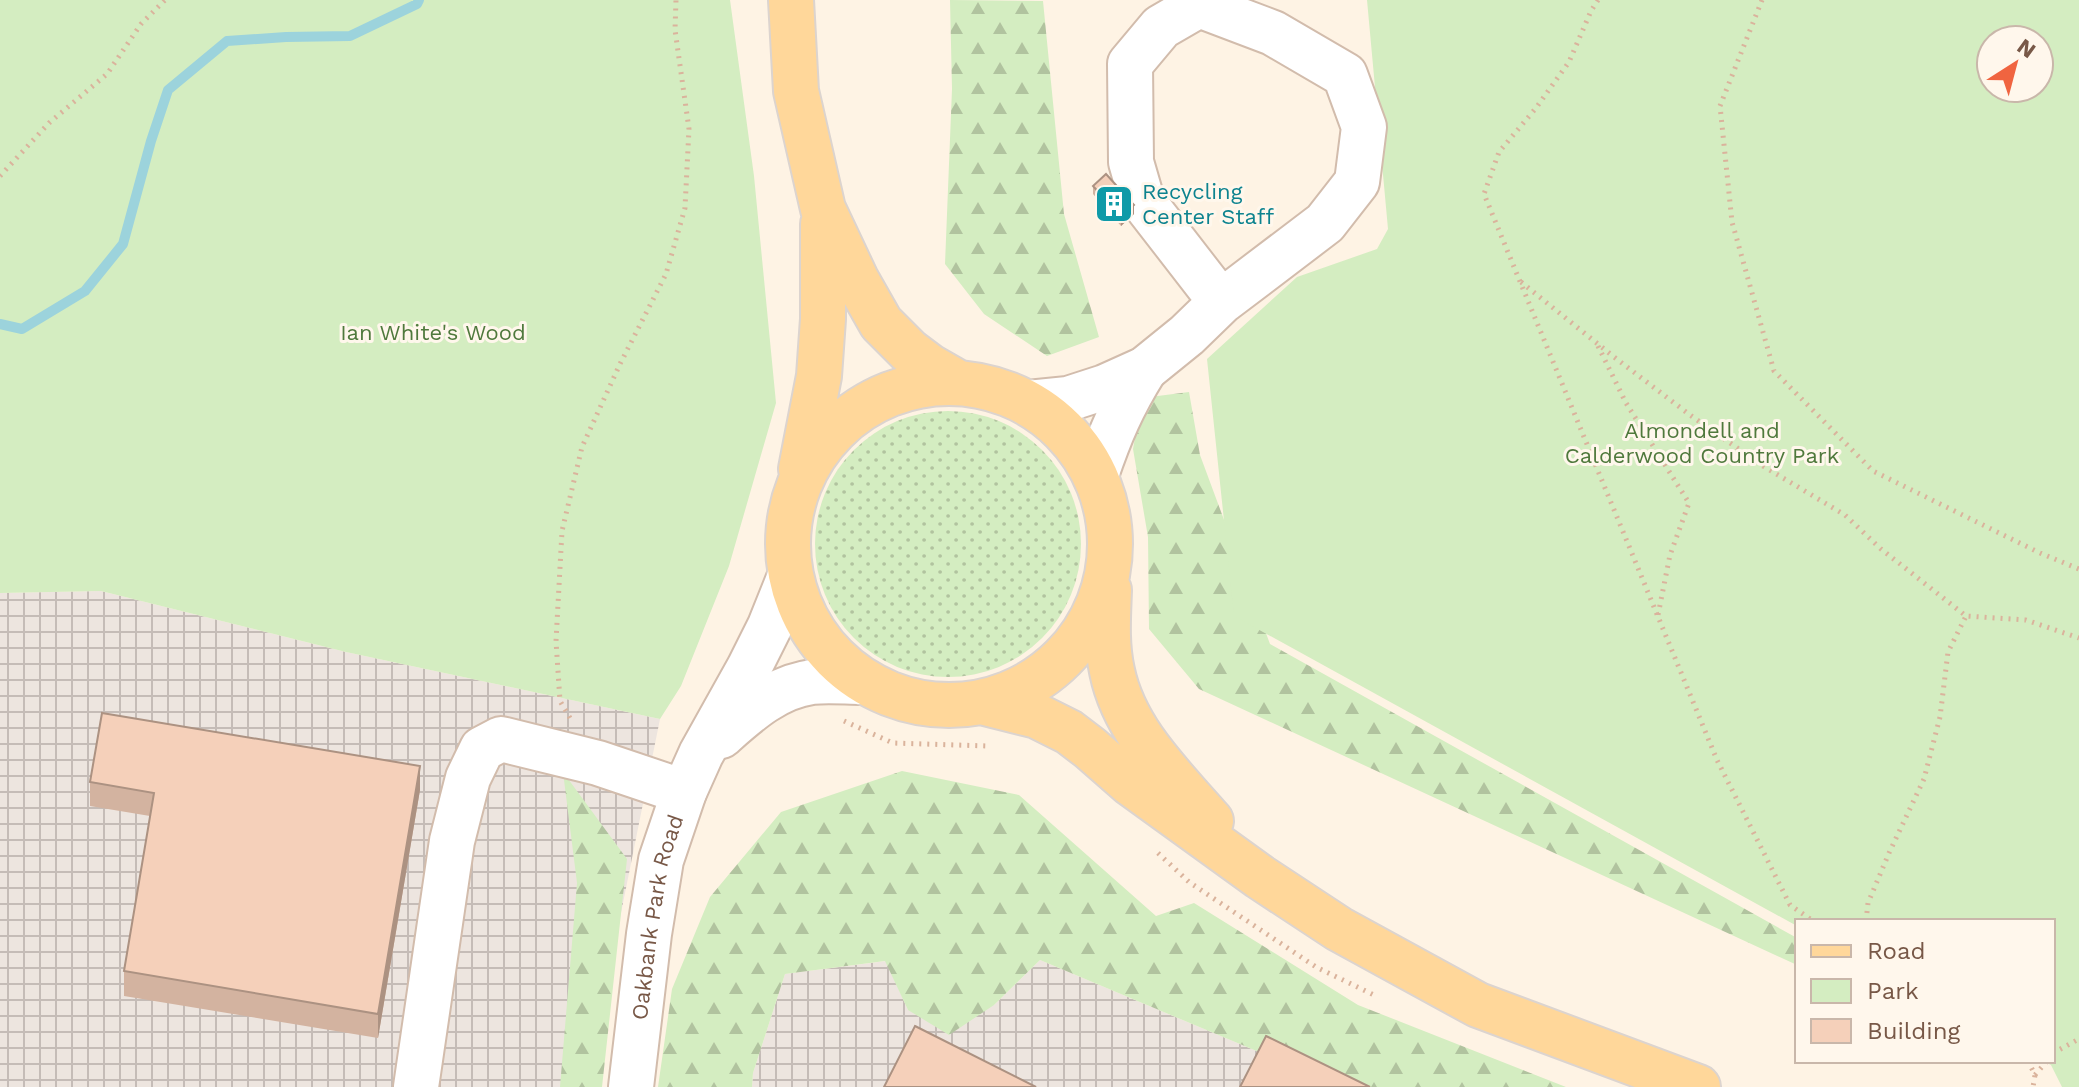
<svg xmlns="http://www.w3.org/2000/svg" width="2079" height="1087" viewBox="0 0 2079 1087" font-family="'Work Sans',sans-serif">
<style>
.industrial{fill:url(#industrial-grid)}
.grass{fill:url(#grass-dots)}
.forest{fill:url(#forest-firs)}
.park{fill:#d4edc1;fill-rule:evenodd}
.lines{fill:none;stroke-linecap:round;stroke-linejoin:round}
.stream{stroke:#9cd3dc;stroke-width:10}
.minor-casing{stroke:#d2bcac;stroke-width:48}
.major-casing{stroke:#dcd4cf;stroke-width:48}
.path{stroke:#dab39c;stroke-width:5;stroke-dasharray:2 6;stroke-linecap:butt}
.minor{stroke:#fff;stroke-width:44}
.major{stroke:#ffd79a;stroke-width:44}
.wall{fill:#d3b3a0}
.shaded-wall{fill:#ac9282}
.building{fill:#f5d0ba;stroke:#ac9282;stroke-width:2}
.labels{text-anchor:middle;stroke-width:6;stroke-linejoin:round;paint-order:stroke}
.culture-label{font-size:22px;fill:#0d838f;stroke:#fff7ec;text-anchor:start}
.park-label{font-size:22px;fill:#4f793c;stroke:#fff7ec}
.street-label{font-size:22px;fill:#785847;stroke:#fff7ec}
</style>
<defs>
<pattern id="industrial-grid" width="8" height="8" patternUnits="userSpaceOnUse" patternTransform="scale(2)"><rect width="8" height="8" fill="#ede5df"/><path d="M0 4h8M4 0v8" fill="none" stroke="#c5bcb7"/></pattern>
<pattern id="grass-dots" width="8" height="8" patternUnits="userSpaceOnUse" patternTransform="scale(2)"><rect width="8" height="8" fill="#d4edc1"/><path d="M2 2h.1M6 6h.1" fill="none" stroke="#b1c39f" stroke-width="1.8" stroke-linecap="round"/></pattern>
<pattern id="forest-firs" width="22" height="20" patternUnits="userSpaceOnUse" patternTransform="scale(2)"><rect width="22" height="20" fill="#d4edc1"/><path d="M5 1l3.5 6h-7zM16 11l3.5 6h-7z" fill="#b1c39f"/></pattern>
</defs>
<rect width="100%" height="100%" fill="#fef3e4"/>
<!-- industrial -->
<path class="industrial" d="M 101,591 L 346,652 L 660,719 L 586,1087 L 0,1087 L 0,593 Z
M 1040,960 L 1342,1087 L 752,1087 L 753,1073 L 785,974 L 886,961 L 908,1010 L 994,1005 Z"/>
<!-- grass -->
<path class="grass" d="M815 544a133 133 0 1 1 266 0a133 133 0 1 1-266 0Z"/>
<!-- forest -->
<path class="forest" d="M 950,0 L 1043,1 L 1064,214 L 1099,337 L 1047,356 L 984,314 L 945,264 L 952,89 Z
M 1189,392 L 1200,455 L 1270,644 L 1797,938 L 1797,965 L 1199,689 L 1149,629 L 1148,537 L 1133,449 L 1142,398 Z
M 902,771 L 1019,795 L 1156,916 L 1194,903 L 1358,1005 L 1566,1087 L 1342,1087 L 1040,960 L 994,1005 L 949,1035 L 908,1010 L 885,961 L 785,974 L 753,1073 L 752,1087 L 658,1087 L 672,989 L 710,897 L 781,812 Z
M 563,772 L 627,859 L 602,1087 L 560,1087 L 577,883 Z"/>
<!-- park -->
<path class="park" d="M 0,0 L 730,0 L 754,176 L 776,403 L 729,566 L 681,686 L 660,719 L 346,652 L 101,591 L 0,593 Z
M 1367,0 L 2079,0 L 2079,1087 L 2062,1087 L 2051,1065 L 2043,1061 L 2053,1061 L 2053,921 L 1797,921 L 1797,926 L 1234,616 L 1207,359 L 1297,277 L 1377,249 L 1388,229 ZM 1991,40 L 2039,40 L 2039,88 L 1991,88 Z"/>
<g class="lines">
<!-- stream -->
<path class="stream" d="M 0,324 L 22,329 L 85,291 L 123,244 L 151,141 L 168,90 L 227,41 L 286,37 L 350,36 L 417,4 L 419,0"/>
<defs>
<g id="minor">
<path d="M 1028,403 L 1068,399 L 1105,387 L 1145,369 L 1187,335 L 1221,302 L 1325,223 L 1357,182 L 1364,127 L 1345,75 L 1273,33 L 1199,5 L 1161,27 L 1130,64 L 1131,162 L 1142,200 L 1221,302"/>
<path d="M 1096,475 C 1110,434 1122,406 1145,369"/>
<path d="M 721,736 C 747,713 775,687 812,682 C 828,680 846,682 863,682"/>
<path d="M 416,1087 L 452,841 L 468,778 L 482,749 L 501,739 L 598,763 L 684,792"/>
<path id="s1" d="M 631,1087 L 649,934 L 661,860 L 684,792 L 701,754 L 749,668 L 770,626 L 790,576"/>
</g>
<path id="major" d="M 791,0 L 796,91 L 823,209 L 856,279 L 881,323 L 909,351 L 929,366 L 957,382
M788 544a161 161 0 1 1 322 0a161 161 0 1 1-322 0Z
M 801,469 L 819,376 L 823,319 L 823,224
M 1109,590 C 1108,617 1106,644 1112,671 C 1124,731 1172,776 1211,821
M 985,703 L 1037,716 L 1069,732 L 1090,748 L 1130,783 L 1260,877 L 1339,929 L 1478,1005 L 1698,1087"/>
</defs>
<!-- minor casing -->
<use href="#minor" class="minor-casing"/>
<!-- major casing -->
<use href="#major" class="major-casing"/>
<!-- path -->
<path class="path" d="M 1598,0 L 1591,11 L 1569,62 L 1536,108 L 1499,152 L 1484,194 L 1717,760 L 1790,905 L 1813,921
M 1762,0 L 1720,106 L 1732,222 L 1774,371 L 1873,471 L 2040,553 L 2079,569
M 0,176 L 49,123 L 107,74 L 141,24 L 165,0
M 1521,282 L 1614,357 L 1690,415 L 1763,466 L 1845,515 L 1881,549 L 1966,616 L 2026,620 L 2079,638
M 1598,346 L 1626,403 L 1689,503 L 1670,555 L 1658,615
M 570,718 L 560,701 L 556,641 L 562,531 L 582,447 L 620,364 L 666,274 L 685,208 L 689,129 L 675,30 L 676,0
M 844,721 L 893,743 L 989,746
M 1158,853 L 1189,882 L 1316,967 L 1376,996
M 1866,921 L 1868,903 L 1889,853 L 1924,779 L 1940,717 L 1948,652 L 1966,616
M 2053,1053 L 2079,1039
M 2028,1061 L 2035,1075 L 2033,1087
M 2035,1075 L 2047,1061"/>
<!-- minor -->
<use href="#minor" class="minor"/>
<!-- major -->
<use href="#major" class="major"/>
</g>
<!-- wall -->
<path class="wall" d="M 1093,186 L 1134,214 L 1121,226 L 1093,194 Z
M 90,782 L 420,790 L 378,1038 L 124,996 L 124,971 L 150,816 L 90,806 Z"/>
<!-- shaded-wall -->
<path class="shaded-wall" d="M 1134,205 L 1134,214 L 1121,226 L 1121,217 Z
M 420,766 L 420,790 L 378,1038 L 378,1014 Z"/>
<!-- building -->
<path class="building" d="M 1106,174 L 1134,205 L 1121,217 L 1093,186 Z
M 102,713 L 420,766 L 378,1014 L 124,971 L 154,793 L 90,782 Z
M 915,1026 L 1036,1087 L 884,1087 Z
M 1266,1036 L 1370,1087 L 1240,1087 Z"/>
<!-- icons -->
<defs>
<symbol id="building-square" viewBox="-11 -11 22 22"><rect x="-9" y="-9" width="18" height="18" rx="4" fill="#0f9aa8" stroke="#fff7ec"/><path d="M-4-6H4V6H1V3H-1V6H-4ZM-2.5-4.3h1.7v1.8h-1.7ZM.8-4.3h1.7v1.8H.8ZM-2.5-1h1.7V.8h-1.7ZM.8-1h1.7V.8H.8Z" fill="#fff"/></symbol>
</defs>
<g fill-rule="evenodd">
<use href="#building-square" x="1092" y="182" width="44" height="44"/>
</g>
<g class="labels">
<!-- culture labels -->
<g class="culture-label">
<text x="1142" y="199">Recycling<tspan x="1142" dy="25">Center Staff</tspan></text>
</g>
<!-- park labels -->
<g class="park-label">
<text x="433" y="340">Ian White's Wood</text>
<text x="1702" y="438">Almondell and<tspan x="1702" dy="25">Calderwood Country Park</tspan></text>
</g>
<!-- street labels -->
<g class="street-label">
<text dy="8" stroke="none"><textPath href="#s1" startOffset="172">Oakbank Park Road</textPath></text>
</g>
</g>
<!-- legend -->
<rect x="1795" y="919" width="260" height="144" fill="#fff7ec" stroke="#c9b7aa" stroke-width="2"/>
<rect x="1811" y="945" width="40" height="12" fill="#ffd79a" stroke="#c9b7aa" stroke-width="2"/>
<text x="1867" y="959" font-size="24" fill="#785847">Road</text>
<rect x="1811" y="979" width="40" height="24" fill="#d4edc1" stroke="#c9b7aa" stroke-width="2"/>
<text x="1867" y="999" font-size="24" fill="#785847">Park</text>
<rect x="1811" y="1019" width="40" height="24" fill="#f5d0ba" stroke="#c9b7aa" stroke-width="2"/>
<text x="1867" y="1039" font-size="24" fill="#785847">Building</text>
<!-- north arrow -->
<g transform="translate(2015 64) rotate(36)"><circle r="38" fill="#fff7ec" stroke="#c9b7aa" stroke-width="2"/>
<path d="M0-6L14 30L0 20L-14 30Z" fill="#f06440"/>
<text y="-12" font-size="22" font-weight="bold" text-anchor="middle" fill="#785847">N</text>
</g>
</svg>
